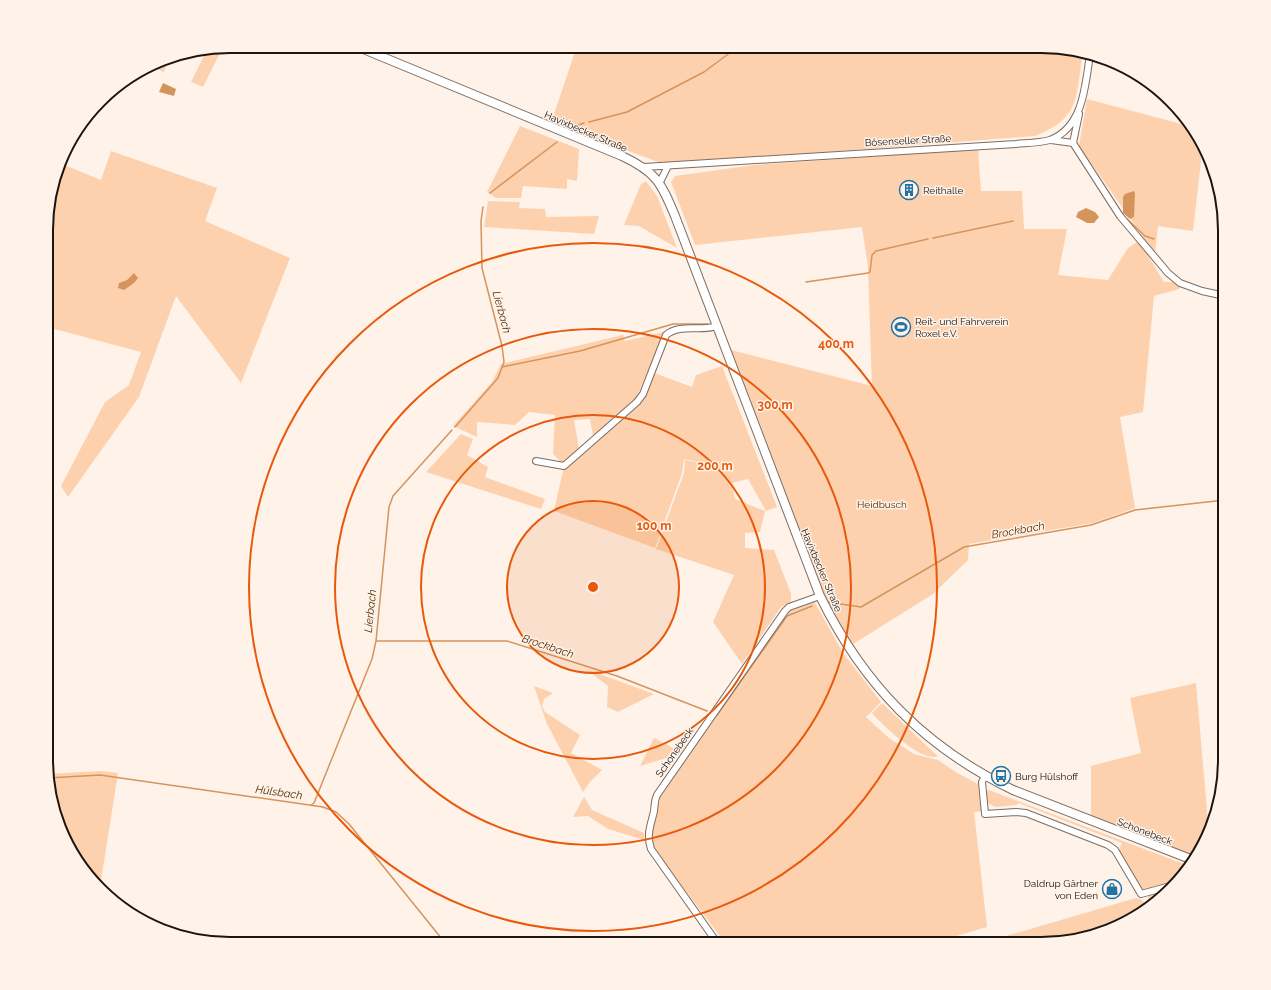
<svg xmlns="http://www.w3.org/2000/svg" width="1271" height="990" viewBox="0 0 1271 990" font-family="Raleway,sans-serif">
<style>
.green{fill:#fdd1ae}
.water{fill:#d6945d}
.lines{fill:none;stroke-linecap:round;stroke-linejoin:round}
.stream{stroke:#d6945d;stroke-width:1.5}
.minor-casing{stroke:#7e6c5f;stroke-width:8}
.major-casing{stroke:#7e6c5f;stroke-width:10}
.minor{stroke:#fff;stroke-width:6}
.major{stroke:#fff;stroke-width:8}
.ring{fill:none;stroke:#e8590c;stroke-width:2}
.labels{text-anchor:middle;stroke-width:3;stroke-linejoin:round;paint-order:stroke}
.street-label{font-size:10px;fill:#1b140f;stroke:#fef2e9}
.poi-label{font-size:10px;fill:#1b140f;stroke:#fef2e9;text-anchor:start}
.park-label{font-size:10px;fill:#562c00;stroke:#fef2e9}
.water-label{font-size:11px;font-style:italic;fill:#552b00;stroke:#fef2e9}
.rim{fill:none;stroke:#1b140f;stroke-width:2}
.centre{fill:#e8590c;stroke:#fef2e9;stroke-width:2}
.ring-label{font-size:12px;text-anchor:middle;font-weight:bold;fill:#e8590c;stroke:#fef2e9;stroke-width:3;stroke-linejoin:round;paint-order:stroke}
</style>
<rect width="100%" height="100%" fill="#fef2e9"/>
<!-- green -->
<path class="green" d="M 577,46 L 1053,46 L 1083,53 C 1075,97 1082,117 1035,136 L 736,159 L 661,163 L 555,124 L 552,120 Z
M 223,47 L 203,87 L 191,82 L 207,50 Z
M 170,56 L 164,72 L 151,67 Z
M 1087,99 L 1189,126 L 1203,144 L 1193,231 L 1158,226 L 1155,254 L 1079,146 Z
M 520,126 L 579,149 L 577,181 L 567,179 L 567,189 L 523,186 L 521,198 L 496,198 L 487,192 Z
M 978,149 L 981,191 L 1022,191 L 1024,229 L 1067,229 L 1058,275 L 1108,280 L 1128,248 L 1139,241 L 1164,282 L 1174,282 L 1181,286 L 1179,289 L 1154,296 L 1143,412 L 1120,417 L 1135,508 L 1093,523 L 969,544 L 968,560 L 933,594 L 850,646 L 822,595 L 731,350 L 872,386 L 868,267 L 862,227 L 695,245 L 671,182 L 675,176 L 754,165 Z
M 111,151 L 217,188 L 205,221 L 290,258 L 241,383 L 176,296 L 139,397 L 68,497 L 61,486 L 105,402 L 129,385 L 141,352 L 47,327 L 48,206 L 62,164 L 101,180 Z
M 646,181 L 657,196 L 677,248 L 639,226 L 624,225 L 641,184 Z
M 488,201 L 520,202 L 519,208 L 545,209 L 546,217 L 599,216 L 594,234 L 484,227 Z
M 668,331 L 664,334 L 635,400 L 593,436 L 590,419 L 574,420 L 579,449 L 563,464 L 553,454 L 555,415 L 529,412 L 515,425 L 477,422 L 477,437 L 453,426 L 492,382 L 501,364 L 623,335 L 625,341 Z
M 722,366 L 777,507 L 766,511 L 748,479 L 732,483 L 735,499 L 765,511 L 760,532 L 745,533 L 745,548 L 774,550 L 791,594 L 791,602 L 781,607 L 742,664 L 713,622 L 734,575 L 656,549 L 684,473 L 685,460 L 730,468 L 684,459 L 682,473 L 655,548 L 554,511 L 564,466 L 639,404 L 645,395 L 654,373 L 692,387 L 696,375 Z
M 461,434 L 473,439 L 467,455 L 488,467 L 485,477 L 545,499 L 541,509 L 426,472 Z
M 814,601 L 843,653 L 881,702 L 866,717 L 889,738 L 914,754 L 938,760 L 957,773 L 980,785 L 983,811 L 974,812 L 987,927 L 929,944 L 726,944 L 653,848 L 649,839 L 657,800 L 785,614 L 790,609 Z
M 586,669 L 654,694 L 618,712 L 607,707 L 608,686 Z
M 1196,683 L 1209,834 L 1194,858 L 1091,819 L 1091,766 L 1141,753 L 1130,698 Z
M 534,686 L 553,693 L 544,699 L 542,706 L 545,712 L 580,735 L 571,753 L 602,770 L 589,783 L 583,792 L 547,724 Z
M 882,703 L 931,750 L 938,756 C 923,764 881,724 872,713 Z
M 654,738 L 675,749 L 683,749 L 680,754 L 640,766 Z
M 101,771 L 118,773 L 100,887 L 65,841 L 47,774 Z
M 989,790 L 1189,866 L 1181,879 L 1145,890 L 1141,888 L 1118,852 L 1122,843 L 1019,803 L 1016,805 L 996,807 L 987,803 L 985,791 Z
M 584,797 L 592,810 L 644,833 L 644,840 L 608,829 L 588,816 L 573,817 Z
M 1165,889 L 1167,890 L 1152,901 L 1148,898 L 1148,895 Z
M 1136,898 L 1140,899 L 1147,905 L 1112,930 L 1041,944 L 979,944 Z"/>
<!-- water -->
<path class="water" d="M 163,83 L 176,89 L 174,96 L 159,92 Z
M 1134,191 L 1135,193 L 1134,217 L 1130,219 L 1123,213 L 1123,197 L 1125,194 Z
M 1086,208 L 1095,212 L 1099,217 L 1094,223 L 1087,223 L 1076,217 L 1078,212 Z
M 134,273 L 138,278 L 134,283 L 124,290 L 118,288 L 119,283 L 127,280 Z"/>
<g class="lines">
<!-- stream -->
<path class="stream" d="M 589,122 L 627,112 L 704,72 L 739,46
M 570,128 L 584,123
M 490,193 L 557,142
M 1127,219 L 1145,236 L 1154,239
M 933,238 L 1013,221
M 806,282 L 868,273 L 870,272 L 872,255 L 876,251 L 928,239
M 502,367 L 580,351 L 673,324 L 708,324
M 455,427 L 498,378 L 504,362 L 502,346 L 482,268 L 481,221 L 483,207
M 827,602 L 861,607 L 964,547 L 1091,525 L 1135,510 L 1225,500
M 376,641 L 507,641 L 617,676 L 707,711
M 717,715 L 787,616 L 812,606
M 48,778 L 100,775 L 323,807 L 336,812 L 349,824 L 446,944
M 311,805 L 314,803 L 372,659 L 376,641 L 389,507 L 393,496 L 452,430"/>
<defs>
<path id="minor" d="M 1051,140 L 1073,143 L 1079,114
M 1073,143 L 1120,216 L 1168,273 L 1180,283 L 1202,291 L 1225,296
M 644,167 L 1016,144 C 1027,143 1039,143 1050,140 C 1084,127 1085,85 1090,55
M 660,182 L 668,166
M 536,461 L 564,466 L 637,402 L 643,394 L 666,335 C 680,323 701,332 717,326
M 985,776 L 982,782 L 985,814 L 1016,812 L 1026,813 L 1108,845 L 1115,850 L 1141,894 L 1174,885
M 718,944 L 651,849 C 646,834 651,825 654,811 C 655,805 654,801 657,795 L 785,611 L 789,607 L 820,596"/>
<path id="major" d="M 356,46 L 622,156 C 656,172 661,182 675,216 L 820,596 C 863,684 924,747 1013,790 L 1193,860"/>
</defs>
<!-- minor casing -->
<use href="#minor" class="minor-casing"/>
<!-- major casing -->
<use href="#major" class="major-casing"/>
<!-- minor -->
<use href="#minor" class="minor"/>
<!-- major -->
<use href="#major" class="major"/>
</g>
<!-- distance rings -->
<circle cx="593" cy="587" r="86" fill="#e8590c" fill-opacity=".12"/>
<g class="ring">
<circle cx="593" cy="587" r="86"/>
<circle cx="593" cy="587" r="172"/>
<circle cx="593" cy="587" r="258"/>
<circle cx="593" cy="587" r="344"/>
</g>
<!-- icons -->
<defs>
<symbol id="building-ring" viewBox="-11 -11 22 22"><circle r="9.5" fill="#fef2e9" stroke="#2073a4" stroke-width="1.5"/><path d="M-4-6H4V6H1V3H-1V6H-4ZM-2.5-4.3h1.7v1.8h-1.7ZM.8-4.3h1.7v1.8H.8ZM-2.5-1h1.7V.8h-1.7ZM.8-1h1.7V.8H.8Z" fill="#2073a4"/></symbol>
<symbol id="stadium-ring" viewBox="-11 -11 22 22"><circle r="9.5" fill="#fef2e9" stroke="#2073a4" stroke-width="1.5"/><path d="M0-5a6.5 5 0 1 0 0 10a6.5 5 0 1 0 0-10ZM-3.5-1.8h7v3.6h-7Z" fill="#2073a4"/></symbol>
<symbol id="bus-ring" viewBox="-11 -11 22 22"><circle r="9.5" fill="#fef2e9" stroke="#2073a4" stroke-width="1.5"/><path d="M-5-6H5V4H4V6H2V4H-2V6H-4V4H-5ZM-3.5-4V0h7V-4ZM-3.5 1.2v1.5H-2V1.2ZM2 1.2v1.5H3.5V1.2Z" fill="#2073a4"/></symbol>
<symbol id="shop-ring" viewBox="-11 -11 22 22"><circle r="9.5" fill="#fef2e9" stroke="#2073a4" stroke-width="1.5"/><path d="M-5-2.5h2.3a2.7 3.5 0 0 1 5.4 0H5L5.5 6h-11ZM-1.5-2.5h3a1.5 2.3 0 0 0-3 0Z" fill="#2073a4"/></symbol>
</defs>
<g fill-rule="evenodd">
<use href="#building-ring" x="898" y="179" width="22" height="22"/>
<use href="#stadium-ring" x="890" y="316" width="22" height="22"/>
<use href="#bus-ring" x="990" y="765" width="22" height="22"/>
<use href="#shop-ring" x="1101" y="878" width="22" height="22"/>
</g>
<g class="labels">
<!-- street labels -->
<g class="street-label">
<text transform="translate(586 131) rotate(23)" y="4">Havixbecker Straße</text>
<text transform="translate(908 140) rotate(-3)" y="4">Bösenseller Straße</text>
<text transform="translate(822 570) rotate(67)" y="4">Havixbecker Straße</text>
<text transform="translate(674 752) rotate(-55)" y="4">Schonebeck</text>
<text transform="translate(1145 831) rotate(21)" y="4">Schonebeck</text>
</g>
<!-- poi labels -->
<g class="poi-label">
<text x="923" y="194">Reithalle</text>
<text x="915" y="325">Reit- und Fahrverein<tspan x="915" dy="12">Roxel e.V.</tspan></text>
<text x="1015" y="780">Burg Hülshoff</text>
<text x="1098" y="887" text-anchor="end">Daldrup Gärtner<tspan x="1098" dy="12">von Eden</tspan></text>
</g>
<!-- park labels -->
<g class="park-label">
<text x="882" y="508">Heidbusch</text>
</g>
<!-- water labels -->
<g class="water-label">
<text transform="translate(502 312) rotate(75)" y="4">Lierbach</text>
<text transform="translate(1018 530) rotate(-10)" y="4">Brockbach</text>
<text transform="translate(370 611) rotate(-84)" y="4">Lierbach</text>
<text transform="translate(548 646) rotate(18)" y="4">Brockbach</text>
<text transform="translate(279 792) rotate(8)" y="4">Hülsbach</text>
</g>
</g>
<!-- crop -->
<path d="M0 0H1271V990H0ZM230 53H1041A177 177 0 0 1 1218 230V760A177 177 0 0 1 1041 937H230A177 177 0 0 1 53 760V230A177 177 0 0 1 230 53Z" fill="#fef2e9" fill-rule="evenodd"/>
<path class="rim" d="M230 53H1041A177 177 0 0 1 1218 230V760A177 177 0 0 1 1041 937H230A177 177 0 0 1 53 760V230A177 177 0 0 1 230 53Z"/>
<circle cx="593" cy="587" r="6" class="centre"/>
<g class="ring-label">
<text x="836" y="348">400 m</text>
<text x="775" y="409">300 m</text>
<text x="715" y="470">200 m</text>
<text x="654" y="530">100 m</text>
</g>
</svg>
